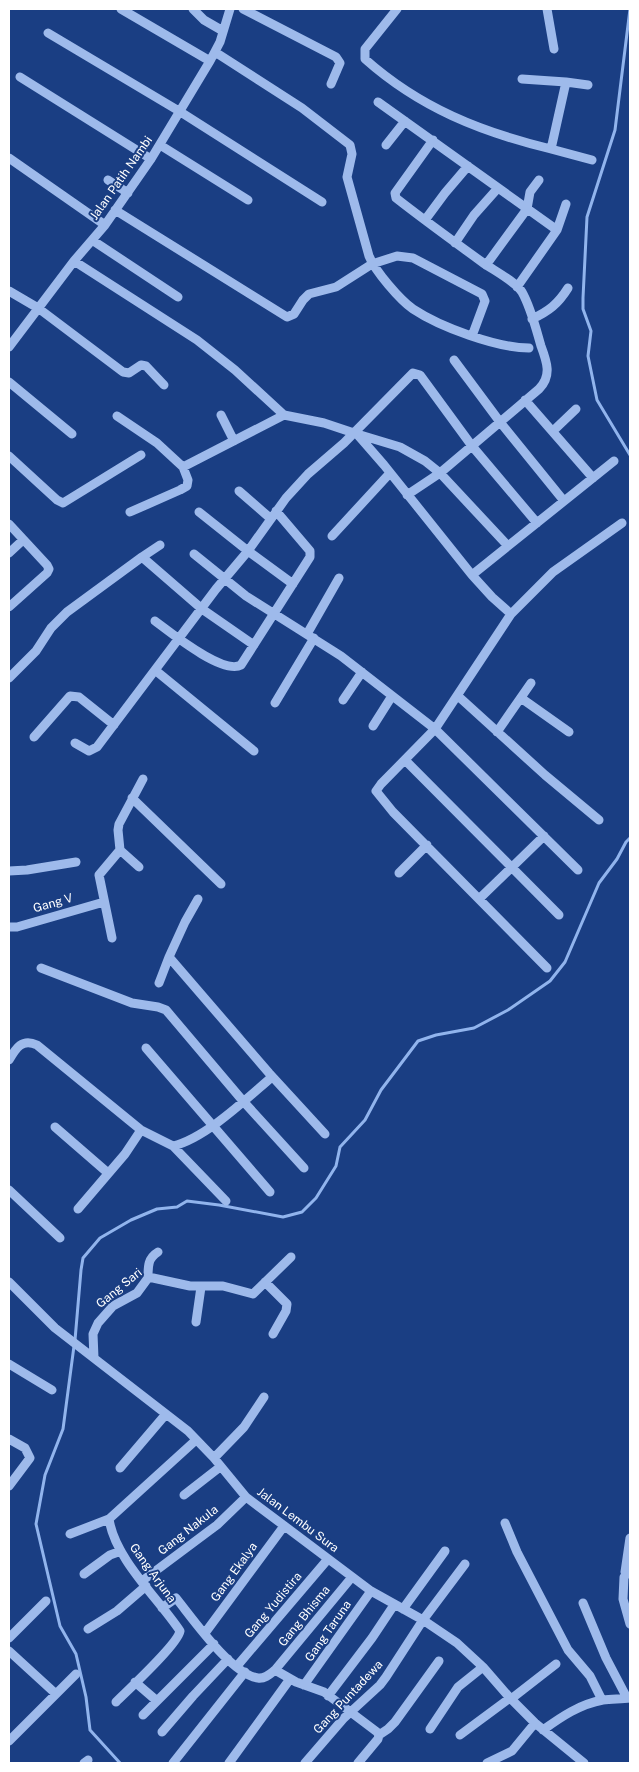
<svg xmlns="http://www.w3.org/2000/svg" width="639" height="1772" viewBox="0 0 639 1772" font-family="'Public Sans',sans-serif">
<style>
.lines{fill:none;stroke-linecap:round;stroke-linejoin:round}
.stream{stroke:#91b4ed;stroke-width:3}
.minor{stroke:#9ebaeb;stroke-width:9}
.labels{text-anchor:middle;stroke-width:4;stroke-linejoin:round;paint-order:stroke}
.street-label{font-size:12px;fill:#fff;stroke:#1a3e83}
</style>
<rect width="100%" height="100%" fill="#1a3e83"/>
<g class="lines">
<!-- stream -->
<path class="stream" d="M 630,9 L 615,130 L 587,217 L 583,298 L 583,309 L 591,331 L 588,356 L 597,400 L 630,455
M 75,1340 L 81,1270 L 83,1258 L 100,1238 L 131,1220 L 157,1209 L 177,1207 L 187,1201 L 219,1205 L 283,1217 L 302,1212 L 316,1198 L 336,1166 L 340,1147 L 365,1120 L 381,1090 L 418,1041 L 436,1035 L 474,1028 L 508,1010 L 550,981 L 565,962 L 599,883 L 617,859 L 626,842 L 630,838
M 74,1346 L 63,1429 L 45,1475 L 36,1524 L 60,1626 L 76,1654 L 86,1697 L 90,1730 L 120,1763"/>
<!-- minor -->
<path class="minor" d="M 121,9 L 210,61
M 193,9 L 204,20 L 223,31
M 243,9 L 336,57 L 340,63 L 331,84
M 397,9 L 365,49 L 365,59 C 420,108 481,132 551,149 L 566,82 L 588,85
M 547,9 L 554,49
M 48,33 L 179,111 L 322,202
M 215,52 L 302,108 L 350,145 L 352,154 L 347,177 L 369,256 C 375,271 400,300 413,309 C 440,327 497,348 529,348
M 20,77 L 151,159
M 522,79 L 566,82
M 378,102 L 557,230
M 160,145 L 248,200
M 386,145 L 405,121
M 551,149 L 592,160
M 9,158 L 105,225
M 108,180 L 128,193
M 115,210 L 287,317 L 294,314 L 303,300 L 309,294 L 336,287 L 372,264 L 397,256 L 413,258 L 482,294 L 485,301 L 472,336
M 425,220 L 445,193 L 468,166
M 92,240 L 178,297
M 455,243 L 474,215 L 498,188
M 74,261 L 197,340 L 235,370 L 284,415 L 324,423 L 357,434 L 384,465 L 472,575 L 492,597 L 511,614
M 486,265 L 527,209 L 530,192 L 539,180
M 517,287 L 557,230 L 566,204
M 9,291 L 38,308 L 123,372 L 129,373 L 141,365 L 146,366 L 164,385
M 532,319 C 549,311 558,304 568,288
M 9,347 L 74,261 L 105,225 L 151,159 L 210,61 L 220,42 L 230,9
M 454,360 L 500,422 L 564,501
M 9,382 L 72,434
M 525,400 L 593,478
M 221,415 L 234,441
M 117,416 L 157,443 L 183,467 L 188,480 L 187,486 L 180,490 L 130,512
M 553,431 L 576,409
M 357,434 L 400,447 L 425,461 L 440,473 L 508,546
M 9,456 L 57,500 L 63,503 L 141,455
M 183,467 L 284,415
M 239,491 L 270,518
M 407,495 L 440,473 L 539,389 C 552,376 547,362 541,346 C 536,329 531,308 522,292 C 515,281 493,270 482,262 C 453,241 424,220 396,198 L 395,193 L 433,140
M 199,512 L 248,551 L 293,584
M 9,524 L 47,565 L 49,569 L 47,573 L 9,607
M 332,536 L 390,473
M 9,553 L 23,540
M 194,554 L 246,596 L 341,656 L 435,729 L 578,870
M 142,557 L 160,545
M 472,575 L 614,461
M 155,621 C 171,633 223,675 241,665 L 310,557 L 310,551 L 276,511
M 307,634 L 339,578
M 155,670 L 254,751
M 9,678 L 36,651 L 51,628 L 67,612 L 142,557 L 202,609 L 254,645
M 458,696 L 545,775 L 599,820
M 521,698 L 569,732
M 343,700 L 362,672
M 275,703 L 314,638
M 373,726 L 392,696
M 497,732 L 531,683
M 34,737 L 70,696 L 79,697 L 114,725
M 75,743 L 89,751 L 97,747 L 216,589 L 248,551 L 286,498 L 308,474 L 344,443 L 413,373 L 420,375 L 472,446 L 537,523
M 405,760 L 559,915
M 132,798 L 221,884
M 120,850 L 139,867
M 9,871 L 27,870 L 76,862
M 399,873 L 427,845
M 198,899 L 185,922 L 169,957 L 269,1073 L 325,1134
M 479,899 L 544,836
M 9,927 L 17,927 L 104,902
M 112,938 L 99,875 L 120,850 L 118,830 L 119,824 L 143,779
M 41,968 L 132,1003 L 158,1007 L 166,1010 L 243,1101 L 304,1168
M 547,968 L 393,812 L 376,791 L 381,784 L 435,729 L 511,614 L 553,572 L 622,523
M 159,983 L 169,957
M 146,1048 L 270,1192
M 9,1060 C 16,1048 22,1038 37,1045 L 141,1130 L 173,1146 C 206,1138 246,1099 272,1077
M 55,1127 L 108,1173
M 173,1146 L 226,1201
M 9,1190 L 60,1238
M 78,1209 L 125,1154 L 141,1130
M 148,1278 C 148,1266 148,1258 158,1252
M 9,1282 L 55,1328 L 188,1431 L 214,1458 L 246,1497 L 371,1591 L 423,1620 L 457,1643 L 483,1667 L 510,1698 L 535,1723 L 584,1763
M 265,1282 L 287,1304 L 286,1311 L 273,1334
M 196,1322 L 201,1287
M 94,1358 L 93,1334 L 98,1323 L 113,1306 L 137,1293 L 148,1278 L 153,1278 L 190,1286 L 223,1286 L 253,1294 L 291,1257
M 9,1364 L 52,1390
M 9,1439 L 25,1448 L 30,1458 L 9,1486
M 214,1458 L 244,1427 L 264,1397
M 120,1468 L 166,1414
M 184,1495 L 220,1467
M 505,1523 L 517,1552 L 568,1650 L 590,1676 L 602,1700
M 70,1534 L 109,1519
M 630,1538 L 625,1572 L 630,1574
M 84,1574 L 110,1555 L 121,1551
M 624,1577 L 623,1599 L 630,1624
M 142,1581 L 217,1525 L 246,1497
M 583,1603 L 606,1658 L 627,1698
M 162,1608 L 176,1598 C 193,1619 231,1674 258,1678 C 265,1679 270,1674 275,1670 L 296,1682 L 324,1692 L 377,1732 L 379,1735 L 378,1739 L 358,1763
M 403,1609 L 445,1551
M 88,1629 L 117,1611 L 146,1586
M 205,1633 L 284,1526
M 9,1638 L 46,1601
M 9,1651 L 56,1694
M 237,1666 L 328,1559
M 275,1670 L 352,1577
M 135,1682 L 157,1701
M 304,1685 L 371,1591
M 328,1696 L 372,1638 L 394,1605
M 511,1699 L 556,1664
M 116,1702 C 128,1690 178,1644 180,1631 C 158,1598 115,1559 109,1519 L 196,1440
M 143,1715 L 214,1644
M 430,1729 L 458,1687 L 483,1667
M 543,1730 C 561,1717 580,1704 603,1700 C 612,1699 621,1699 630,1698
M 162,1732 L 193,1696 L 228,1659
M 379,1735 L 388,1729 L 395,1722 L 439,1661
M 460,1735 L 510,1698
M 9,1741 L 76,1674
M 84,1763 L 88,1760
M 173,1763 L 245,1672
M 229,1763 L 290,1679
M 305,1763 L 343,1719 L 380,1685 L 386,1677 L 423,1620 L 465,1564
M 487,1763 L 512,1751 L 535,1723"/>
</g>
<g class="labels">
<!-- street labels -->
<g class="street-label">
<text transform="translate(121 178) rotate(-55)" y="4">Jalan Patih Nambi</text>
<text transform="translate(53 903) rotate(-16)" y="4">Gang V</text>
<text transform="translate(119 1288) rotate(-39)" y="4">Gang Sari</text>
<text transform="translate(298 1520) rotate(37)" y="4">Jalan Lembu Sura</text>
<text transform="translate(188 1530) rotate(-38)" y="4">Gang Nakula</text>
<text transform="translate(234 1572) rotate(-54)" y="4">Gang Ekalya</text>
<text transform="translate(153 1573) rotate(54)" y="4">Gang Arjuna</text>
<text transform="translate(273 1605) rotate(-50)" y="4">Gang Yudistira</text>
<text transform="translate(304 1616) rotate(-51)" y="4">Gang Bhisma</text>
<text transform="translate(328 1631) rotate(-55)" y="4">Gang Taruna</text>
<text transform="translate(348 1697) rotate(-47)" y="4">Gang Puntadewa</text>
</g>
</g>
<!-- border -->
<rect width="639" height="1772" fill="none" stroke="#ffffff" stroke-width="20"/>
</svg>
